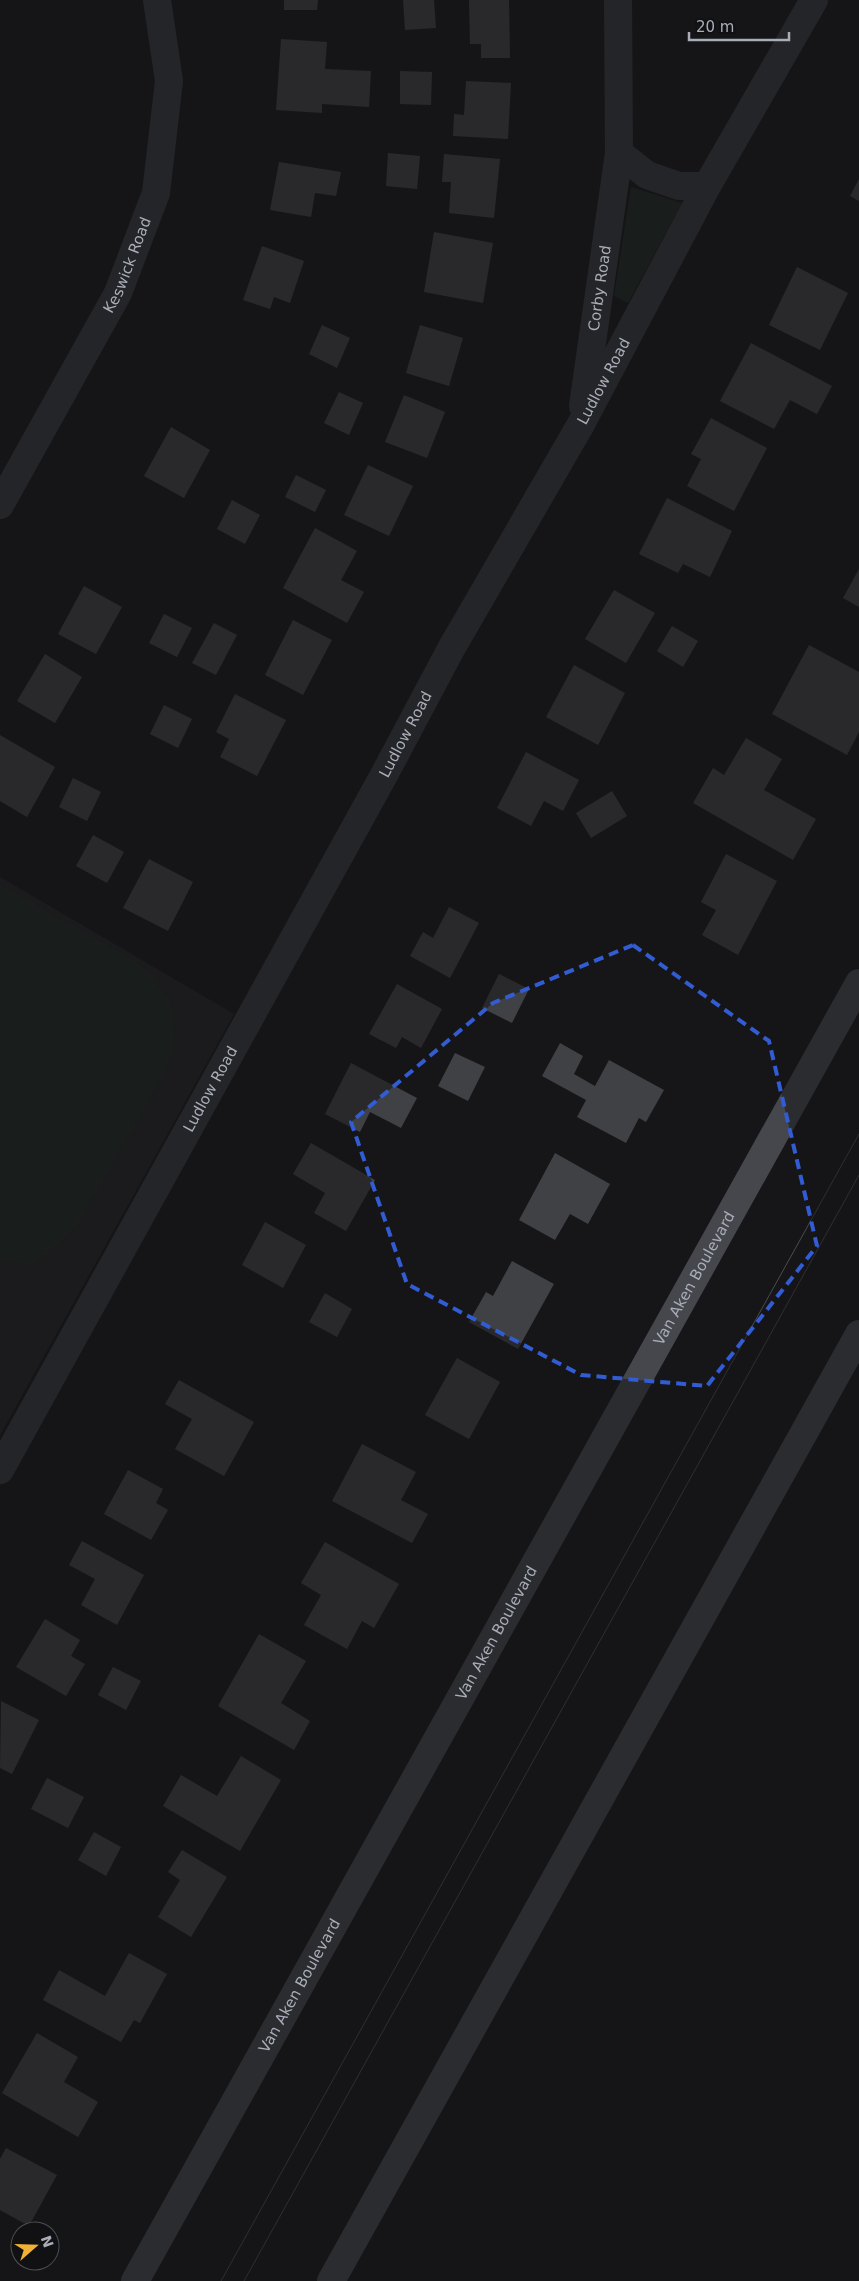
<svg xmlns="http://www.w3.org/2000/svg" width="859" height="2281" viewBox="0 0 859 2281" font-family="'DejaVu Sans',sans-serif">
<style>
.built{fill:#222225}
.green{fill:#1e261f}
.building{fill:#404145}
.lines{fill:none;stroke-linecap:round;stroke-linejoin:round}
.street{stroke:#37383d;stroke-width:28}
.secondary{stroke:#45474d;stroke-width:28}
.tram{stroke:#4a4c52;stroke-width:1}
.marked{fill:none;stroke:#325cd3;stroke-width:4;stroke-dasharray:10 6;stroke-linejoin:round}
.labels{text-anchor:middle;stroke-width:4.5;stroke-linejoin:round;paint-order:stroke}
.street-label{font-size:15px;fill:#a8adb8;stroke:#111113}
</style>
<rect width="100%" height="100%" fill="#161618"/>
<!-- built -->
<path class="built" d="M 0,877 L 234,1014 L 0,1435 Z"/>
<!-- green -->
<path class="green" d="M 631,187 L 682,203 L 628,303 L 614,296 Z
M 0,885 L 124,954 L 147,970 L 169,999 L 176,1036 L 165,1073 L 75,1229 L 32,1266 L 0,1259 Z"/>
<!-- building -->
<path class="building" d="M 284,0 L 318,0 L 317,10 L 284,10 Z
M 403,0 L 434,0 L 436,28 L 405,30 Z
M 469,0 L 509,0 L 510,58 L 481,58 L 481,44 L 470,44 Z
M 281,39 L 327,42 L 325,69 L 371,71 L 369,107 L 322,104 L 322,113 L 276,110 Z
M 400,71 L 432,72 L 431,105 L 400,104 Z
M 466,81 L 511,83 L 508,139 L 453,136 L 454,114 L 464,115 Z
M 388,153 L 420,156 L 417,189 L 386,186 Z
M 444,154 L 500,159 L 494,218 L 449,213 L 451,182 L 442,182 Z
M 279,162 L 341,172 L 336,196 L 315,193 L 311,217 L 270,210 Z
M 859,179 L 859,201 L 850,196 Z
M 434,232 L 493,243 L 483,303 L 424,292 Z
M 262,246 L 304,261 L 290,303 L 274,297 L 270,309 L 243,300 Z
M 797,267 L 848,293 L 820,350 L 769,325 Z
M 322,325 L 350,338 L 337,368 L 309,354 Z
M 420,325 L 463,338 L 449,386 L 406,373 Z
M 751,343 L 832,386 L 817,414 L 790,400 L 774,429 L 720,401 Z
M 339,392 L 363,403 L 349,435 L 324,423 Z
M 404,395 L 445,412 L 427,458 L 385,442 Z
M 711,418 L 767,448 L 734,511 L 687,486 L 701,459 L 691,454 Z
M 171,427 L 210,450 L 184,498 L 144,476 Z
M 368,465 L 413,486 L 389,536 L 344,515 Z
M 296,475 L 326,490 L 315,512 L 285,497 Z
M 667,498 L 732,531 L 710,577 L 683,564 L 678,573 L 639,554 Z
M 232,500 L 260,515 L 245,544 L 217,529 Z
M 315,528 L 357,551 L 341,580 L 364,592 L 347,623 L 283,588 Z
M 859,569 L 859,607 L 843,598 Z
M 84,586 L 122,607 L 96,654 L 58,634 Z
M 614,590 L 655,613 L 626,663 L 585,639 Z
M 164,614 L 192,628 L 177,657 L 149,643 Z
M 293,620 L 332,640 L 303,695 L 265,675 Z
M 214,623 L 237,635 L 216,675 L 192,663 Z
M 672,626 L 698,641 L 683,667 L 657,651 Z
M 809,645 L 859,672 L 859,732 L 847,755 L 772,714 Z
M 45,654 L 82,677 L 55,723 L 17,701 Z
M 574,665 L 625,693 L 598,745 L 546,717 Z
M 235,694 L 286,720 L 257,776 L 220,757 L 229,739 L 216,732 Z
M 164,705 L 192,719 L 178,748 L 150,734 Z
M 0,735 L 55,767 L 27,817 L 0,801 Z
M 746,738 L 782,759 L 764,790 L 816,819 L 793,860 L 693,803 L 713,768 L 724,775 Z
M 526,752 L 579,780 L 563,811 L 544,801 L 531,826 L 497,808 Z
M 73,778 L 101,792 L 87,821 L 59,807 Z
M 612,791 L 627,816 L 591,838 L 576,813 Z
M 93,835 L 124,852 L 107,883 L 76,866 Z
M 726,854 L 777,881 L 738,955 L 702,935 L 716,910 L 701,902 Z
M 149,859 L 193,882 L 168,931 L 123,908 Z
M 449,907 L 479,923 L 450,978 L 410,956 L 423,932 L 433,938 Z
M 499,974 L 529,989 L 512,1023 L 482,1008 Z
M 397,984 L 442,1009 L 421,1048 L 402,1037 L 396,1048 L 369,1034 Z
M 560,1043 L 583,1056 L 574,1074 L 595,1086 L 609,1060 L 664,1090 L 646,1122 L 639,1118 L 626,1143 L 577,1117 L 586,1100 L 542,1076 Z
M 455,1053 L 485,1067 L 468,1101 L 438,1086 Z
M 351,1063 L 417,1098 L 401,1128 L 370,1112 L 360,1132 L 325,1114 Z
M 311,1143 L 375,1180 L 346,1231 L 314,1213 L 325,1193 L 293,1174 Z
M 555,1153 L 610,1184 L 588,1224 L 570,1214 L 555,1240 L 519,1220 Z
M 265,1222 L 306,1245 L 283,1288 L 242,1265 Z
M 512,1261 L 554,1284 L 518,1349 L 469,1322 L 486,1292 L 493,1296 Z
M 325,1293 L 352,1309 L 337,1337 L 309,1322 Z
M 457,1358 L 500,1382 L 469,1439 L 425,1415 Z
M 179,1380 L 254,1422 L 224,1476 L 175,1449 L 192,1419 L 165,1404 Z
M 362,1444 L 416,1472 L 401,1500 L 428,1514 L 412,1543 L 332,1501 Z
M 128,1470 L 163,1489 L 156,1503 L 168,1510 L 151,1540 L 104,1514 Z
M 82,1541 L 144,1575 L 117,1625 L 81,1605 L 95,1579 L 69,1565 Z
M 325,1542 L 399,1584 L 374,1628 L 362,1621 L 347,1649 L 304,1625 L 321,1595 L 301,1583 Z
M 45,1619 L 80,1640 L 71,1656 L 85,1664 L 66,1696 L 16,1667 Z
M 259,1634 L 306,1661 L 281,1703 L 310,1721 L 294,1750 L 218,1706 Z
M 113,1667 L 141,1681 L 126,1710 L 98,1695 Z
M 1,1701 L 39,1720 L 12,1774 L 0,1768 Z
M 241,1756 L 281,1780 L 240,1851 L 163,1806 L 181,1775 L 217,1796 Z
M 47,1778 L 84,1797 L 68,1828 L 31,1809 Z
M 94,1832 L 121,1847 L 106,1876 L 78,1860 Z
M 182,1850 L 227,1877 L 191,1937 L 158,1917 L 180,1880 L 168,1872 Z
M 129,1953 L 167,1974 L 140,2023 L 134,2020 L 121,2042 L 43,2000 L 59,1970 L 105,1996 Z
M 37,2033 L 78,2057 L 64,2082 L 98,2102 L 78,2137 L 2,2093 Z
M 6,2148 L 57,2175 L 29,2226 L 0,2210 L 0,2159 Z"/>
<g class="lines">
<!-- street -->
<g class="street">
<path d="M 619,153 L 647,175 L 679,186 L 707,186"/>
<path id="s1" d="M 583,406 L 619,153 L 618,0"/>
<path id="s2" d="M 0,505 L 118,293 L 156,193 L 169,81 L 157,0"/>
<path id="s3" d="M 0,1470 L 384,775 L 451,649 L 581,424 L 707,186 L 814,0"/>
</g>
<!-- secondary -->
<g class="secondary">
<path id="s4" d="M 135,2281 L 859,983"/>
<path d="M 331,2281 L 859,1334"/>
</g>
<!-- tram -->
<path class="tram" d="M 221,2281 L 859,1134
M 244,2281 L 859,1175"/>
</g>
<!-- marked area -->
<path d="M0 0H859V2281H0ZM 633,945 L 769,1041 L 817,1246 L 707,1386 L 581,1375 L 407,1284 L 351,1122 L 493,1003 Z" fill="#161618" fill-opacity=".55" fill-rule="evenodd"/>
<path class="marked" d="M 633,945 L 769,1041 L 817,1246 L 707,1386 L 581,1375 L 407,1284 L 351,1122 L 493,1003 Z"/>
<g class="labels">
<!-- street labels -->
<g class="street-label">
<text dy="5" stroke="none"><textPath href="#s2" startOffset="272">Keswick Road</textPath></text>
<text dy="5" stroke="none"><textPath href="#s1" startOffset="119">Corby Road</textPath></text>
<text dy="5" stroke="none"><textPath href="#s3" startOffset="1245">Ludlow Road</textPath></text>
<text dy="5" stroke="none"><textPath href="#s3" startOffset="840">Ludlow Road</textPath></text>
<text dy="5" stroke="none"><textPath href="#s3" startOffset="435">Ludlow Road</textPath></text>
<text dy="5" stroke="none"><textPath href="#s4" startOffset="1148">Van Aken Boulevard</textPath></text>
<text dy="5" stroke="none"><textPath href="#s4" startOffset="742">Van Aken Boulevard</textPath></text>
<text dy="5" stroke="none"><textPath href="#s4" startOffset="338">Van Aken Boulevard</textPath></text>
</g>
</g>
<!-- north arrow -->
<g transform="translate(35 2246) rotate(70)"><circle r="24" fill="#111113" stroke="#4d4f55"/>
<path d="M0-4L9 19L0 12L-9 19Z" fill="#f2b134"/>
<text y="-8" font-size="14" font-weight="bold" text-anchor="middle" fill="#a8adb8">N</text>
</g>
<!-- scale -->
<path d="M689 32v8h100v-8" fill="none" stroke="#a8adb8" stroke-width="2.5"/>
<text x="696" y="32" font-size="15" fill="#a8adb8" stroke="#111113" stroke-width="4" paint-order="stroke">20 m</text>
</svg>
